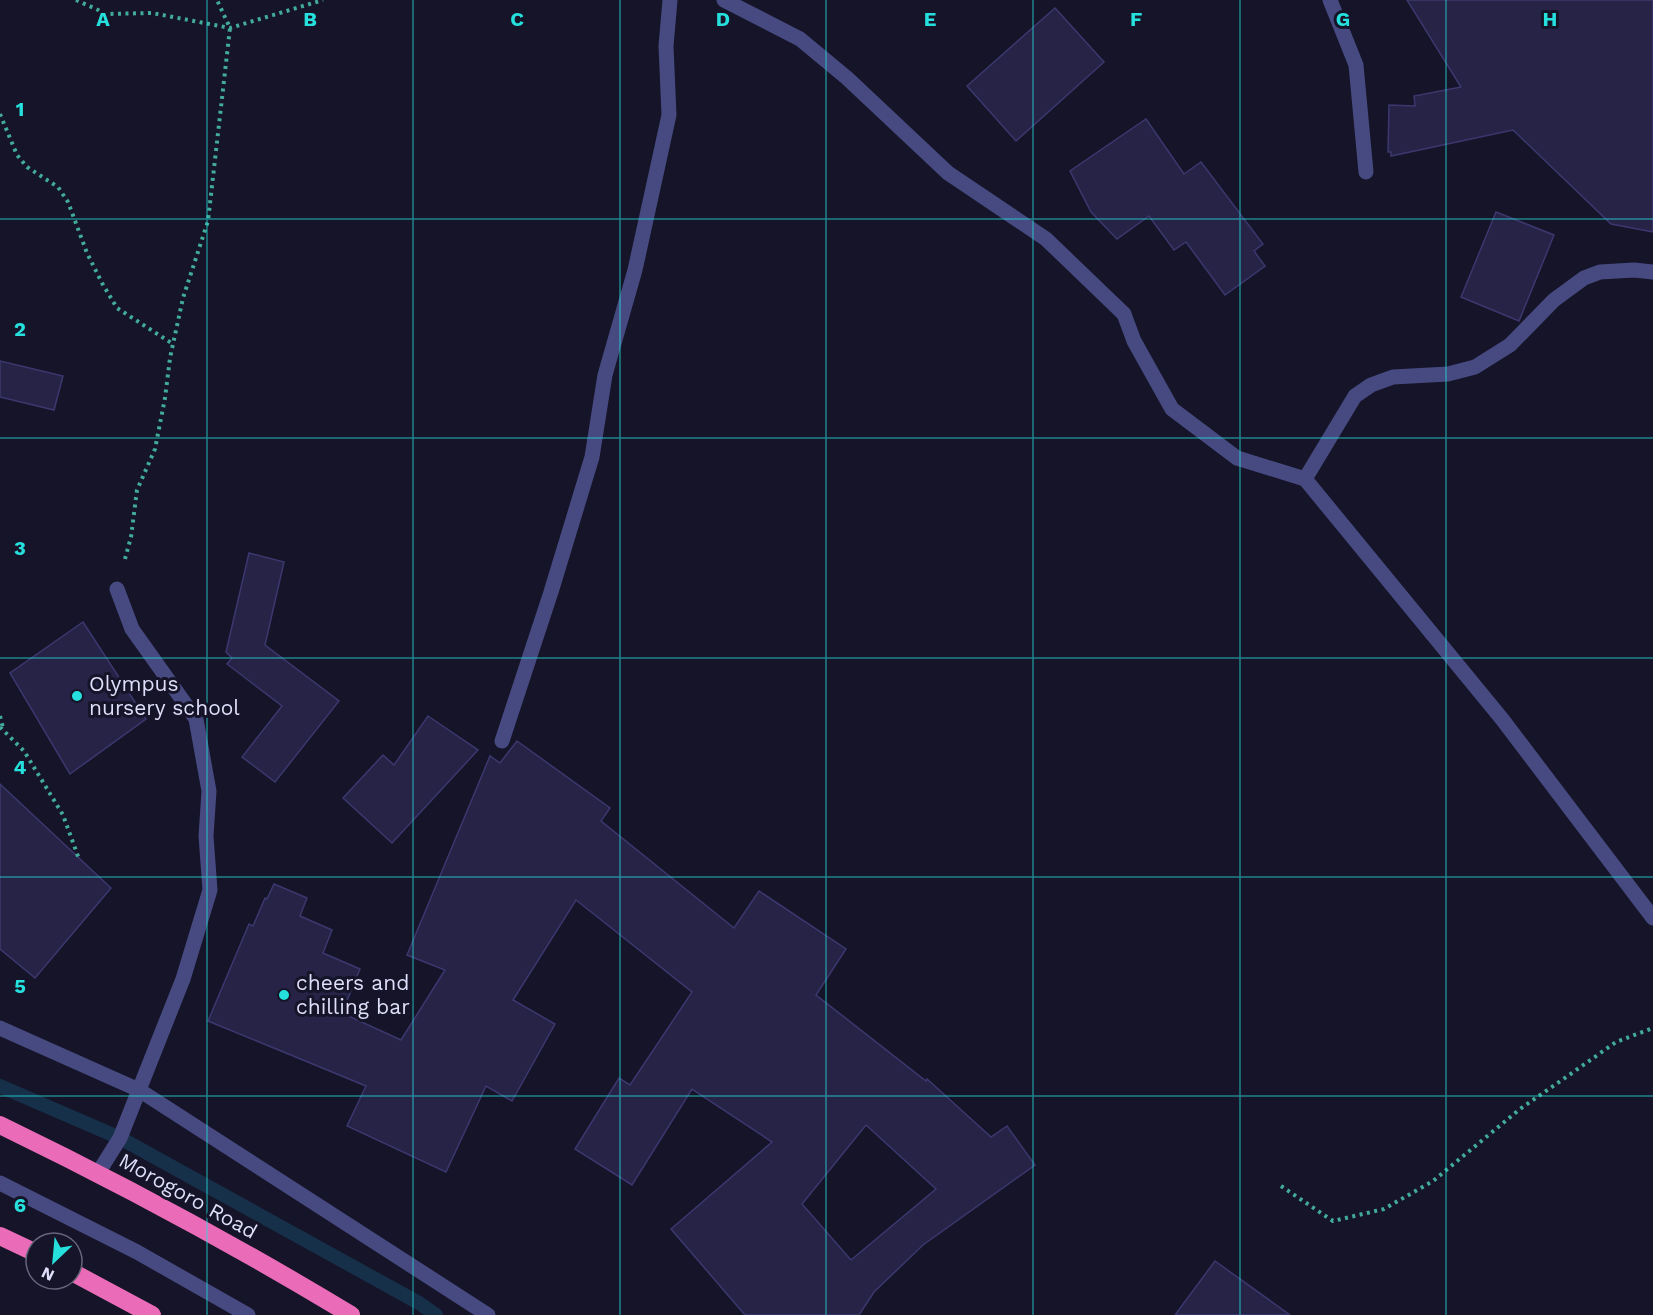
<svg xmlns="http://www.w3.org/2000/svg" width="1653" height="1315" viewBox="0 0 1653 1315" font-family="'Work Sans',sans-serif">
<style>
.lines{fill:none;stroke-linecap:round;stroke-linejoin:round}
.stream{stroke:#173049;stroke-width:14}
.building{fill:#262346;stroke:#3c386f;stroke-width:1.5;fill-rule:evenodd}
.path{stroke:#42ac99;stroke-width:4;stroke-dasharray:3 4.5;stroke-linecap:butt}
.minor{stroke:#464a80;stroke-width:15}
.highway{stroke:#ea6bb7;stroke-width:18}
.grid{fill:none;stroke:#26e0dd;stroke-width:1.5;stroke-opacity:0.55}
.poi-dot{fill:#26e0dd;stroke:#151428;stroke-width:2}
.labels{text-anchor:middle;stroke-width:6;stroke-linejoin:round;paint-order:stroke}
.poi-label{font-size:21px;fill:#dfdffb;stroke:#151428;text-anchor:start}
.street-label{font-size:21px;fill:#dfdffb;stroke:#151428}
.grid-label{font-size:20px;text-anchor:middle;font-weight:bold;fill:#26e0dd;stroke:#151428;stroke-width:6;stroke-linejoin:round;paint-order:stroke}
</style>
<rect width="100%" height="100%" fill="#151428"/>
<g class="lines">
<!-- stream -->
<path class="stream" d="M 0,1086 L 120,1138 L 419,1303 L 436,1315"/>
</g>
<!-- building -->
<path class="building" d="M 1407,0 L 1653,0 L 1653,232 L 1611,224 L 1513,130 L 1391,156 L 1391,152 L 1388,152 L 1389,105 L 1415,106 L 1414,96 L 1461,87 Z
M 1055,8 L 1104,62 L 1016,141 L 967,86 Z
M 1146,119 L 1184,174 L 1201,162 L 1263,244 L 1254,251 L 1265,266 L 1225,295 L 1186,242 L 1174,250 L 1149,216 L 1117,239 L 1091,212 L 1070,171 Z
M 1496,212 L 1554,235 L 1519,321 L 1461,297 Z
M 0,361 L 63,376 L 54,410 L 0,397 Z
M 249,553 L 284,562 L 265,645 L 339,701 L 275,782 L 242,757 L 282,706 L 227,664 L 232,658 L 226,652 Z
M 83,622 L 146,719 L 70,774 L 10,673 Z
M 428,716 L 478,750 L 392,843 L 343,798 L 383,755 L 394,765 Z
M 517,741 L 610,808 L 601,821 L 734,928 L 759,891 L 846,949 L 816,995 L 926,1081 L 927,1079 L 991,1137 L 1007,1126 L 1035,1165 L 923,1245 L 874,1292 L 859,1315 L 745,1315 L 671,1229 L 772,1142 L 692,1089 L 632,1185 L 575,1149 L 619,1078 L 630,1085 L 692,992 L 576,900 L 513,1000 L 555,1024 L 512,1101 L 486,1086 L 446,1172 L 347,1126 L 366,1086 L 208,1021 L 249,924 L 253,926 L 265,898 L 267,899 L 274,884 L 307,898 L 300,916 L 332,930 L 323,953 L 360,969 L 342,1013 L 401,1040 L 445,970 L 407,955 L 490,756 L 500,763 ZM 866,1125 L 936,1189 L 851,1260 L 802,1204 Z
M 0,784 L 111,888 L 35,978 L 0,949 Z
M 1215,1261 L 1290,1315 L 1175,1315 Z"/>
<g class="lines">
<!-- path -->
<path class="path" d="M 76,0 L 107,14 L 152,13 L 230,28 L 323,0
M 0,114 L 17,155 L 27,167 L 58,187 L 68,202 L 87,253 L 102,283 L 117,308 L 173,344
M 125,559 L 131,537 L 137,490 L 155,449 L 165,398 L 170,358 L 183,298 L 208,221 L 230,28 L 217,0
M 0,716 L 3,728
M 0,727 L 24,751 L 63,815 L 79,859
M 1281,1186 L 1333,1221 L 1384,1209 L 1433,1181 L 1520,1109 L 1572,1073 L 1616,1042 L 1653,1028"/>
<!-- minor -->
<path class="minor" d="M 724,0 L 800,39 L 847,78 L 948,173 L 1046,239 L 1124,314 L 1134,341 L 1172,409 L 1237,458 L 1305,479
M 1330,0 L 1356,65 L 1366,172
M 1653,272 L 1634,270 L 1600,272 L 1584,278 L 1554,300 L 1510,345 L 1475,367 L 1448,374 L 1393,377 L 1371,385 L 1355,396 L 1305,479 L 1502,719 L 1653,918
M 502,741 L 551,592 L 592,457 L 605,375 L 635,270 L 669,115 L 666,46 L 670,0
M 0,1028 L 139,1090 L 488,1315
M 98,1173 L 120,1138 L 139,1090 L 183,979 L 210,890 L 206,836 L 209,791 L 196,719 L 132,629 L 117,589
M 0,1183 L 137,1252 L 248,1315"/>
<!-- highway -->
<path class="highway" d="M 0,1125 C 120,1183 237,1246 351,1315
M 0,1236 L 36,1253
M 72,1272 L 152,1315"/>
</g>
<!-- grid -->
<path class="grid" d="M 207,0 L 207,1315M 413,0 L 413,1315M 620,0 L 620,1315M 826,0 L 826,1315M 1033,0 L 1033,1315M 1240,0 L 1240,1315M 1446,0 L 1446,1315M 0,219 L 1653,219M 0,438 L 1653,438M 0,658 L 1653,658M 0,877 L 1653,877M 0,1096 L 1653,1096"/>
<!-- markers -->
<g class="poi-dot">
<circle cx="77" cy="696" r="6"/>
<circle cx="284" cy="995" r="6"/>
</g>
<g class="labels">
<!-- poi labels -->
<g class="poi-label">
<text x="89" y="691">Olympus<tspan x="89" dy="24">nursery school</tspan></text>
<text x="296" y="990">cheers and<tspan x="296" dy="24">chilling bar</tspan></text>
</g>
<!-- street labels -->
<g class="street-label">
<text transform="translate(188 1196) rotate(29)" y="7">Morogoro Road</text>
</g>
</g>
<g class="grid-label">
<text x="103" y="26">A</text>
<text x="310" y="26">B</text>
<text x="517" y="26">C</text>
<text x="723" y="26">D</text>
<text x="930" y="26">E</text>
<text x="1136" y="26">F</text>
<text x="1343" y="26">G</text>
<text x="1550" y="26">H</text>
<text x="20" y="116">1</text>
<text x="20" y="336">2</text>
<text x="20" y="555">3</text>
<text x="20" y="774">4</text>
<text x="20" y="993">5</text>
<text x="20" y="1212">6</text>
</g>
<!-- north arrow -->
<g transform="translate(54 1261) rotate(206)"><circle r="28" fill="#151428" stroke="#66657c" stroke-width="1.5"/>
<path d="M0-4.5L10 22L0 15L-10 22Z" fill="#26e0dd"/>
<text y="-9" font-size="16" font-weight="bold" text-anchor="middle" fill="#dfdffb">N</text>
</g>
</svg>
